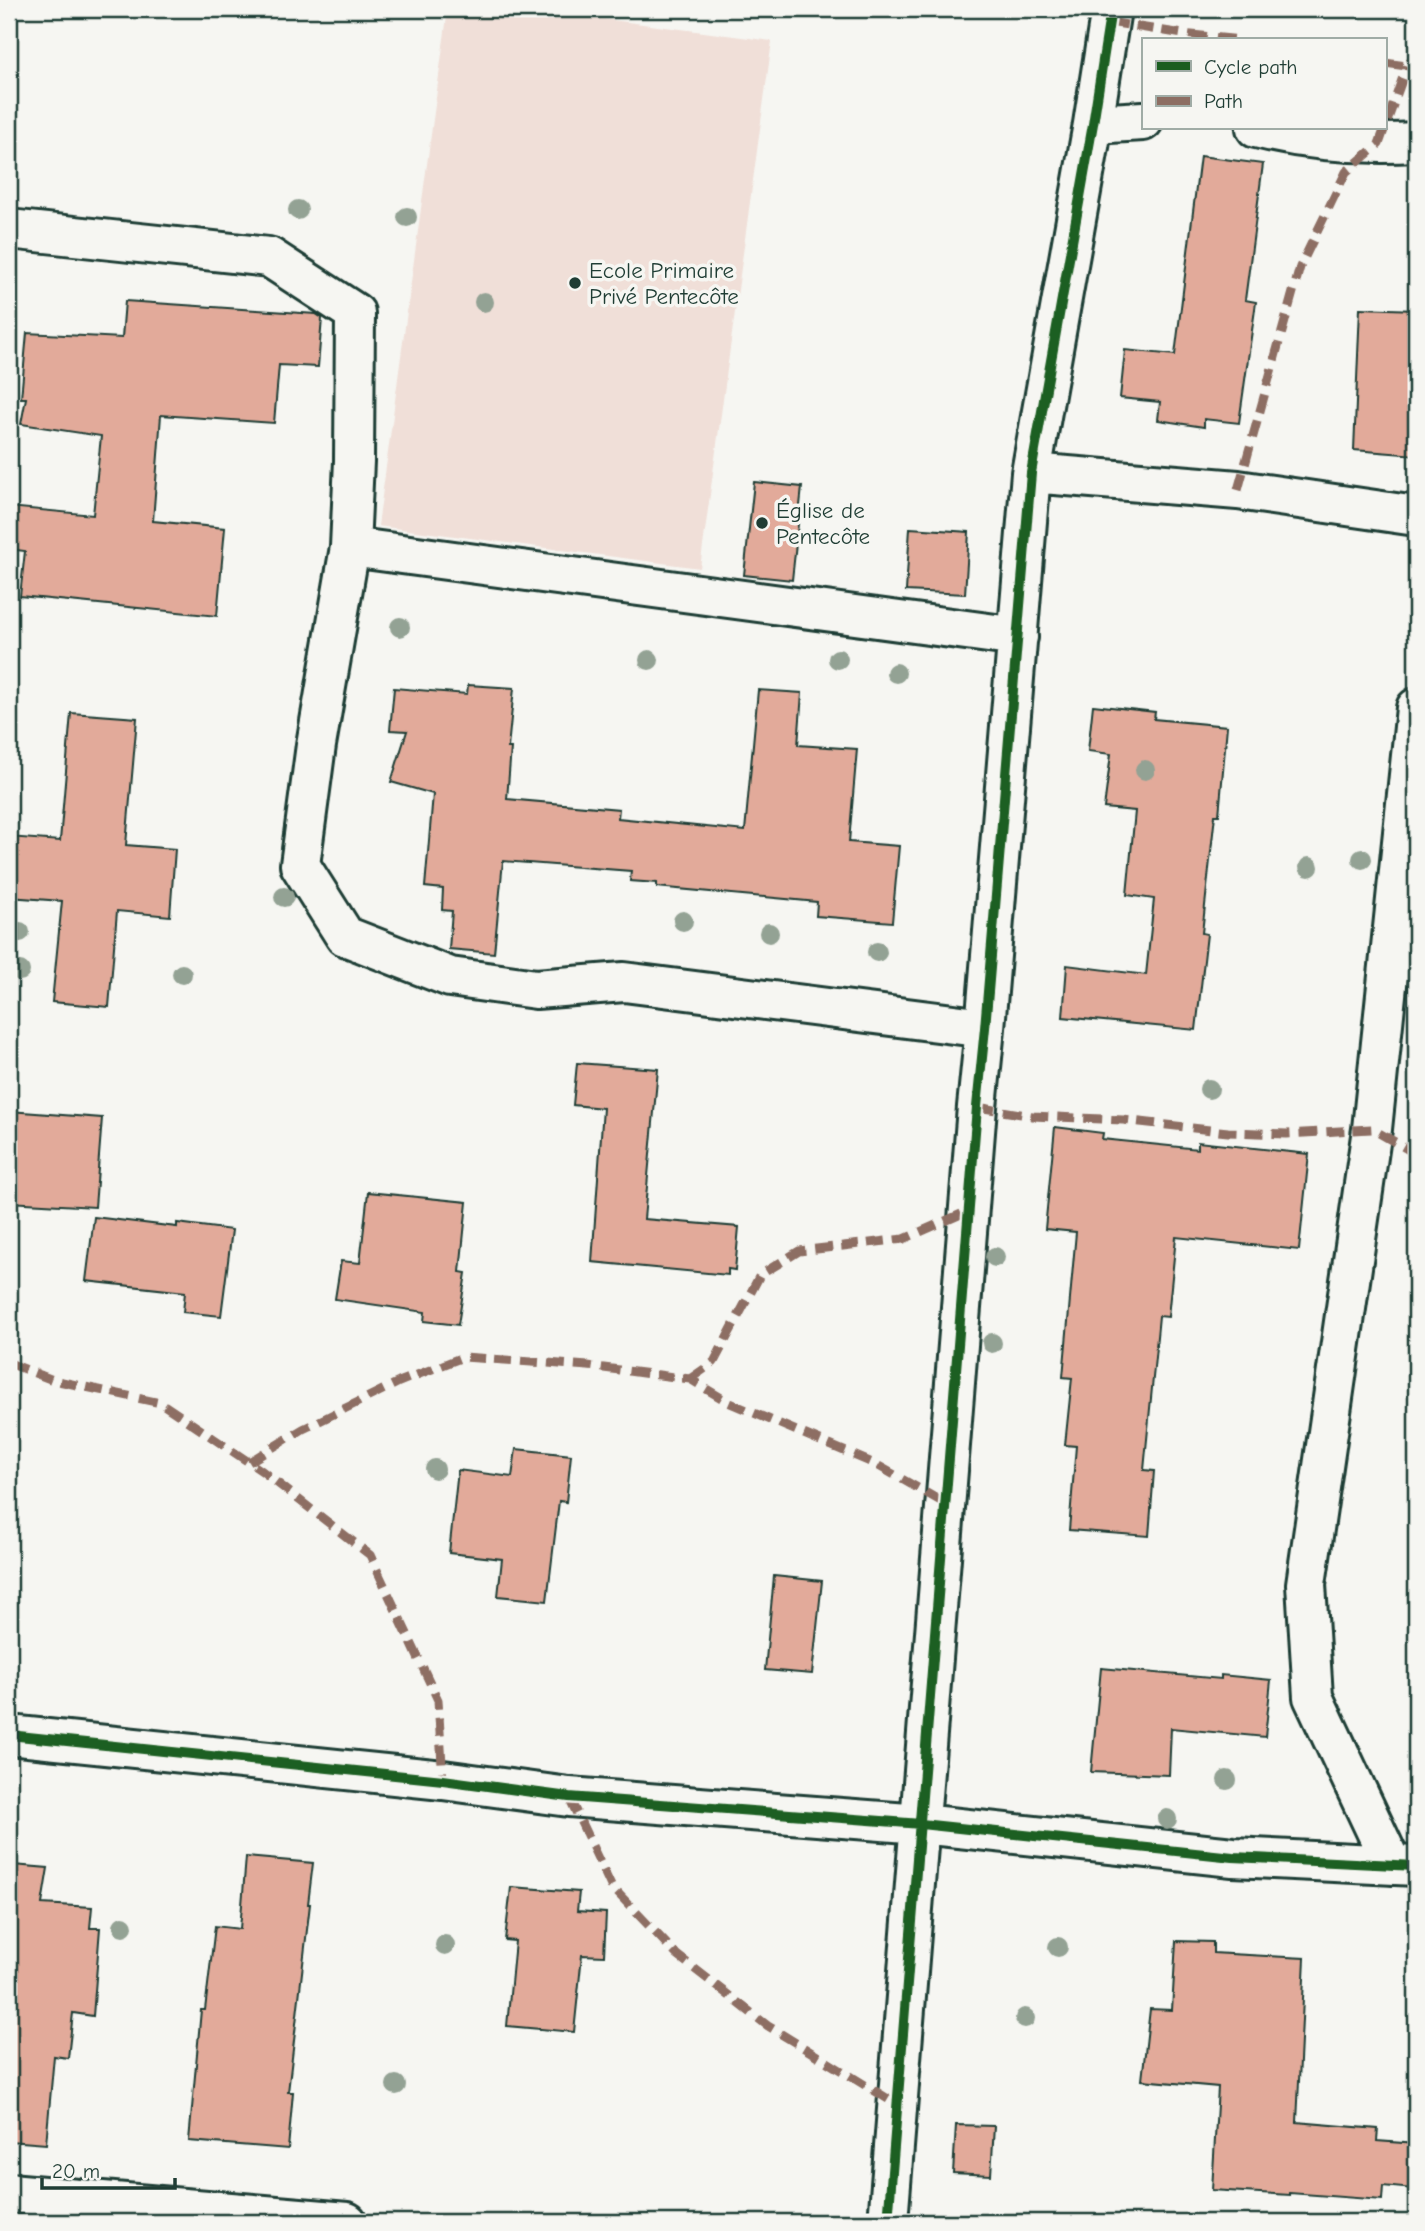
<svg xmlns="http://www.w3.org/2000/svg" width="1425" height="2231" viewBox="0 0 1425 2231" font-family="'Comic Neue',sans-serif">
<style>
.built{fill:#f0dfd8}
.building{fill:#e2aa9a;stroke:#1f3d34;stroke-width:2}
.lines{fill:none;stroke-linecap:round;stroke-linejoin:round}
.street-casing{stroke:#1f3d34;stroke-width:44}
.street{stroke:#f6f6f2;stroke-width:38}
.quiet{stroke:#8d6e63;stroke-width:9;stroke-dasharray:18 9;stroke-linecap:butt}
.cycleway-casing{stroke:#f6f6f2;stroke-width:15}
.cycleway{stroke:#1b5e20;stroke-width:10}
.tree{fill:#93a294}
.poi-dot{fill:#1f3d34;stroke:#f6f6f2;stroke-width:2.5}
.labels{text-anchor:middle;stroke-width:7;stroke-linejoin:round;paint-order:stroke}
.poi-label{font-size:23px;fill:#1f3d34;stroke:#f6f6f2;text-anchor:start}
</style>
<rect width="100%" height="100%" fill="#f6f6f2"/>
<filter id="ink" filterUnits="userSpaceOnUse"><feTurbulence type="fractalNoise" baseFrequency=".0143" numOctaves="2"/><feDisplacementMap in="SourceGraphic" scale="14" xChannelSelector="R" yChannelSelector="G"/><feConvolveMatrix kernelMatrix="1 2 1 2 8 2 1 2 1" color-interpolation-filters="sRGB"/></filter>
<g filter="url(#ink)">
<!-- built -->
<path class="built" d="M 448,9 L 528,9 L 772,41 L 700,568 L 378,526 Z"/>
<!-- building -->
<path class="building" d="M 1200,156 L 1263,164 L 1245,300 L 1256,302 L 1239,423 L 1204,419 L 1204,427 L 1158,420 L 1160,402 L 1120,398 L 1125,350 L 1175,355 Z
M 125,301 L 316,314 L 322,318 L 318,367 L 279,365 L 274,423 L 161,415 L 153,521 L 225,528 L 217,616 L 20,596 L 25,551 L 9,549 L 9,507 L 93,515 L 101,436 L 21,424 L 26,398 L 21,398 L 27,333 L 122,338 Z
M 1360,308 L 1416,310 L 1416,455 L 1354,450 Z
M 754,482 L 802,487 L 792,580 L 744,575 Z
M 910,528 L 969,532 L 965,594 L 906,591 Z
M 468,685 L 514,688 L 508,748 L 511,748 L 507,799 L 619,809 L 618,818 L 745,831 L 758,690 L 802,693 L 798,745 L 857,749 L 849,842 L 899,846 L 892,922 L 816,916 L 817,902 L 657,887 L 657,883 L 630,881 L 631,871 L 503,861 L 494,953 L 449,949 L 452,911 L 442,910 L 443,889 L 425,887 L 433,794 L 391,782 L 407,731 L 390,730 L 394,688 L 467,694 Z
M 1093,705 L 1155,712 L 1154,719 L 1227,726 L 1219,815 L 1215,815 L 1202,933 L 1207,934 L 1196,1030 L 1063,1017 L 1067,965 L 1146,975 L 1154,899 L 1127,895 L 1135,811 L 1104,808 L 1111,754 L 1088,751 Z
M 71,713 L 137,718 L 126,845 L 175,849 L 170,916 L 117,911 L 109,1007 L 52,1002 L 62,901 L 9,897 L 9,837 L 60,841 Z
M 577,1063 L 658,1069 L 644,1219 L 739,1227 L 735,1270 L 728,1269 L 728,1275 L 592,1262 L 603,1108 L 573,1105 Z
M 9,1111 L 102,1118 L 95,1207 L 9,1202 Z
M 1055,1127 L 1103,1133 L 1102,1139 L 1198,1149 L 1198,1142 L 1309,1154 L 1299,1250 L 1176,1237 L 1168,1317 L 1159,1316 L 1144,1470 L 1154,1471 L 1149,1536 L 1069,1530 L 1076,1446 L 1065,1445 L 1072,1378 L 1063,1377 L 1076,1232 L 1045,1229 Z
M 368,1192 L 467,1202 L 460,1272 L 466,1273 L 458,1325 L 424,1321 L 425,1312 L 335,1299 L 341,1261 L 360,1263 Z
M 94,1217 L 177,1227 L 177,1223 L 232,1230 L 221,1316 L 183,1312 L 185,1292 L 86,1281 Z
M 516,1449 L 571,1455 L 566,1502 L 559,1501 L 547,1601 L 498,1596 L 502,1559 L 449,1553 L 458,1470 L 512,1477 Z
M 774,1576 L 822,1581 L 812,1674 L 765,1670 Z
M 1101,1668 L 1221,1679 L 1221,1675 L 1271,1680 L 1265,1737 L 1171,1728 L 1169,1775 L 1091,1772 Z
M 246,1857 L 313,1863 L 308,1904 L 310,1904 L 288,2092 L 293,2092 L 288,2149 L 189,2141 L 201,2010 L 205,2010 L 215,1926 L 240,1929 Z
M 13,1865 L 48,1868 L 42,1904 L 92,1907 L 90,1928 L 100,1928 L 93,2016 L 73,2013 L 68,2058 L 54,2056 L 46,2144 L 9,2141 L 9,1902 Z
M 511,1887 L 579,1892 L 577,1911 L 606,1913 L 604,1956 L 582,1955 L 574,2032 L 507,2026 L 515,1941 L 505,1940 Z
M 1176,1941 L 1213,1942 L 1213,1953 L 1305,1958 L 1297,2122 L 1378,2129 L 1377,2141 L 1416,2144 L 1413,2189 L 1383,2186 L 1382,2200 L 1290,2193 L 1290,2195 L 1212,2190 L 1218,2087 L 1142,2080 L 1150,2009 L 1172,2010 Z
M 956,2125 L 994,2126 L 991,2175 L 953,2173 Z"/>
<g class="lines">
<defs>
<path id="street" d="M 1093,124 L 1143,121
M 1256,128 C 1308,141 1363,145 1416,142
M 9,229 L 269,257 L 355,313 L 354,461 L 350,547 L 1018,637
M 1031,473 L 1238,490 L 1416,516
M 350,547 L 316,745 L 300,865 L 345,936 L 450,977 L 536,989 L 624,982 L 985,1028
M 9,1735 L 443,1780 L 569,1797 L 921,1824 L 1233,1857 L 1416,1866
M 1392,1865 L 1313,1697 L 1306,1584 L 1372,1129 L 1416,708
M 9,2193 L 347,2222
M 888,2222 L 977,1107 L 985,1028 L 1031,473 L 1093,124 L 1111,9"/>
</defs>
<!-- street casing -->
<use href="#street" class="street-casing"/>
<!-- street -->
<use href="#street" class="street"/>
<!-- quiet -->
<path class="quiet" d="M 1109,22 L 1183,34 L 1240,40
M 1385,63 L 1407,66 L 1416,53
M 1238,490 L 1300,267 L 1346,172 L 1379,144 L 1407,66
M 977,1107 L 1033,1116 L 1123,1120 L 1228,1132 L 1287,1134 L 1372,1129 L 1416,1154
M 9,1363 L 53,1380 L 161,1403 L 262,1471 L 370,1555 L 438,1700 L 443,1780
M 690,1379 L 714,1362 L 760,1275 L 799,1251 L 904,1239 L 970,1210
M 249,1462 L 303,1429 L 399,1382 L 463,1357 L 588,1366 L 690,1379 L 728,1402 L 877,1465 L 946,1504
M 569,1797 L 611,1886 L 677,1955 L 768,2026 L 898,2105"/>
<defs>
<path id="cycleway" d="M 9,1735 L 443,1780 L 569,1797 L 921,1824 L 1233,1857 L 1416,1866
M 888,2222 L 977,1107 L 985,1028 L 1031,473 L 1093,124 L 1111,9"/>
</defs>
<!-- cycleway casing -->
<use href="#cycleway" class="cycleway-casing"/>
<!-- cycleway -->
<use href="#cycleway" class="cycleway"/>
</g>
<!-- trees -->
<g class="tree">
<circle cx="298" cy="210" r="10"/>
<circle cx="407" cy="217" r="10"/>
<circle cx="484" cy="302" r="10"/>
<circle cx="400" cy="627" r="10"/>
<circle cx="838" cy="659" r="10"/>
<circle cx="649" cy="660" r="10"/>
<circle cx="896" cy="673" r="10"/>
<circle cx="1145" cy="770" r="10"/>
<circle cx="1362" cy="859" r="10"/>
<circle cx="1309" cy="867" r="10"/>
<circle cx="284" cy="897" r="10"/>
<circle cx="683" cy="921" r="10"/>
<circle cx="20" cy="932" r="10"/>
<circle cx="769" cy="933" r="10"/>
<circle cx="877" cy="952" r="10"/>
<circle cx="20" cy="971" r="10"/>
<circle cx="182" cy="974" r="10"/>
<circle cx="1209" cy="1089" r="10"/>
<circle cx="995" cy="1257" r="10"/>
<circle cx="992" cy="1343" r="10"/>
<circle cx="435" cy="1469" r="10"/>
<circle cx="1227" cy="1780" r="10"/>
<circle cx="1167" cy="1819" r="10"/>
<circle cx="123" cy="1926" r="10"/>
<circle cx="445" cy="1945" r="10"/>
<circle cx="1058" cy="1947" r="10"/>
<circle cx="1025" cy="2018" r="10"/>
<circle cx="396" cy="2085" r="10"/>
</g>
</g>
<!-- markers -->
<g class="poi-dot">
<circle cx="575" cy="283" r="7"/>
<circle cx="762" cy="523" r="7"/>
</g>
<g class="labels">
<!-- poi labels -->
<g class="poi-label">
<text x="589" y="278">Ecole Primaire<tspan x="589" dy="26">Privé Pentecôte</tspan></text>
<text x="776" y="518">Église de<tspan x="776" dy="26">Pentecôte</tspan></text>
</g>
</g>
<!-- margin -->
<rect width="1425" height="2231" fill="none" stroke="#f6f6f2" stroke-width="35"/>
<rect x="18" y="18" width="1390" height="2196" fill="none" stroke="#1f3d34" stroke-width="2.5" filter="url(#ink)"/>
<!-- legend -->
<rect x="1142" y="38" width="245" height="91" fill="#f6f6f2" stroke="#a0aca6" stroke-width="2"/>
<rect x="1156" y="61" width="35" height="10" fill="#1b5e20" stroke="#a0aca6" stroke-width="2"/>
<text x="1204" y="74" font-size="21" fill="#1f3d34">Cycle path</text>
<rect x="1156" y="96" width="35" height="10" fill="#8d6e63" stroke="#a0aca6" stroke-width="2"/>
<text x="1204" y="108" font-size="21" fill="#1f3d34">Path</text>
<!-- scale -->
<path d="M42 2178v10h133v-10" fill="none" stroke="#1f3d34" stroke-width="3.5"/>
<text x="52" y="2178" font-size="21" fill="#1f3d34" stroke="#f6f6f2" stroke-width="5" paint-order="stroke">20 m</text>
</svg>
